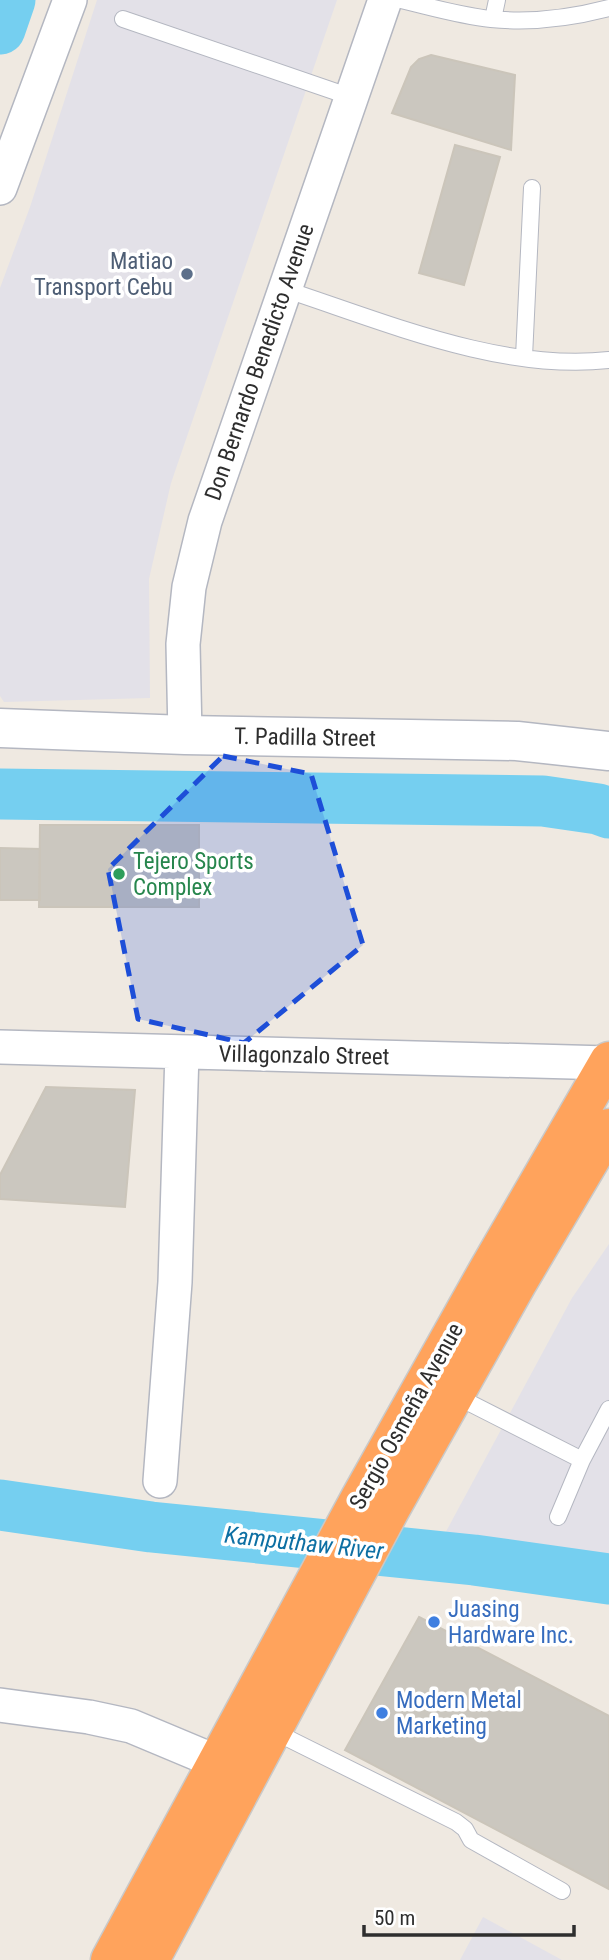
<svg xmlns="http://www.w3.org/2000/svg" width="609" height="1960" viewBox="0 0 609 1960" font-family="'Roboto Condensed',sans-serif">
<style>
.industrial{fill:#e3e1e8}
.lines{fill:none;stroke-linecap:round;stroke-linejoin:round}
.river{stroke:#75cff0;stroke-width:51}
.building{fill:#cbc7bf;stroke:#cbc5ba;stroke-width:2}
.lane-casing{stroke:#b4b7c1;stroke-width:18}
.street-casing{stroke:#b4b7c1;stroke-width:36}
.secondary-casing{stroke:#b4b7c1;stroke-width:41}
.highway-casing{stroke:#c9c9c9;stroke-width:41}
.lane{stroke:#fff;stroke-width:16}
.street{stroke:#fff;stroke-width:33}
.secondary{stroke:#fff;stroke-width:38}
.highway{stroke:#ffa35c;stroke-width:38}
.marked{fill:#1d4ed8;fill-opacity:0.2;stroke:#1d4ed8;stroke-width:5;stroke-dasharray:14 9;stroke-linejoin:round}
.service-dot{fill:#5c6f8a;stroke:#fff;stroke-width:2.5}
.leisure-dot{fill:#2e9e5b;stroke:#fff;stroke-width:2.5}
.shop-dot{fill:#3f7fe0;stroke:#fff;stroke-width:2.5}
.labels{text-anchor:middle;stroke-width:7;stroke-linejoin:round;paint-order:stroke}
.service-label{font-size:23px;fill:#4e5e75;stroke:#fff;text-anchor:end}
.street-label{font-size:23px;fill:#2e2e2e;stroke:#fff}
.leisure-label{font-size:23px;fill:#27864d;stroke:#fff;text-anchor:start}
.shop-label{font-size:23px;fill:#366cbe;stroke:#fff;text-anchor:start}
.water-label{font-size:24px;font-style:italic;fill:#0d6fa3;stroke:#fff}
</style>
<rect width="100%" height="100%" fill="#efe9e1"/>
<!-- industrial -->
<path class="industrial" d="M 97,0 L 337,0 L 171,483 L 149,579 L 150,698 L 4,702 L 0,696 L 0,288 L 30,207 Z
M 609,1244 L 609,1571 L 442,1539 L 572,1298 Z
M 483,1917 L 562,1960 L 460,1960 Z"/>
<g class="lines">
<!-- river -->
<path class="river" d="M 0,29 L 10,0
M 0,794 L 543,801 L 598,809 L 609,813
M 0,1505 L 151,1527 L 474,1560 L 609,1579"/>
</g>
<!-- building -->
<path class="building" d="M 431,55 L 515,75 L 511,150 L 392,113 L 411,67 L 419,59 Z
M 455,145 L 500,157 L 464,285 L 419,273 Z
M 40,825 L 199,825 L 199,907 L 39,907 Z
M 0,848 L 40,849 L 40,900 L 0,900 Z
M 46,1087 L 135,1090 L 125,1207 L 0,1199 L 0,1175 Z
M 419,1617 L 609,1716 L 609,1889 L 345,1750 Z"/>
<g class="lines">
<defs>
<path id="lane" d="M 401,0 C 431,7 461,16 491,19 C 530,23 571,18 609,8
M 123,19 L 351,97
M 493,19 L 497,0
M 284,289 C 385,322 501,372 609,360
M 524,357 L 532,188
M 454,1395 L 582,1460
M 558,1517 L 582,1460 L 609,1409
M 273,1731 L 456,1822 L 465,1829 L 471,1840 L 562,1891"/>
<path id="street" d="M 0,188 L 70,0
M 185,735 L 183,644 L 189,587 L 205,521 L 385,0
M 0,1047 L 608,1063
M 160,1481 L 175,1282 L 182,1052
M 0,1705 L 89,1717 L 131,1726 L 217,1762"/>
<path id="secondary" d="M 0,728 L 185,735 L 517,741 L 609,751"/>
<path id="highway" d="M 110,1960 L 360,1498 L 488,1270 L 609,1061
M 150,1960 L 390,1510 L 518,1282 L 609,1128"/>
</defs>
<!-- lane casing -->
<use href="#lane" class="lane-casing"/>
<!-- street casing -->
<use href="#street" class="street-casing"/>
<!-- secondary casing -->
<use href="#secondary" class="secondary-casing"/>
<!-- highway casing -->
<use href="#highway" class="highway-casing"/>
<!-- lane -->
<use href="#lane" class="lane"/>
<!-- street -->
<use href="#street" class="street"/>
<!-- secondary -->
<use href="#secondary" class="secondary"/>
<!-- highway -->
<use href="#highway" class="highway"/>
</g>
<!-- marked area -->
<path class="marked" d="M 223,756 L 311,774 L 363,945 L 244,1043 L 138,1019 L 108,869 Z"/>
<!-- markers -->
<circle class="service-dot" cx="187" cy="274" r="7"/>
<circle class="leisure-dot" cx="119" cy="874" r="7"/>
<g class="shop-dot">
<circle cx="434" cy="1622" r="7"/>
<circle cx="382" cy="1713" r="7"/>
</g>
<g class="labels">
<!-- service labels -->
<g class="service-label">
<text x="173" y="269">Matiao<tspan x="173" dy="26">Transport Cebu</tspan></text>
</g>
<!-- street labels -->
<g class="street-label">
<text transform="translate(259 362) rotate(-71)" y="8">Don Bernardo Benedicto Avenue</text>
<text transform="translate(305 737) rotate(1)" y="8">T. Padilla Street</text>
<text transform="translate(304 1055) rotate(1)" y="8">Villagonzalo Street</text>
<text transform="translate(406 1416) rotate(-61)" y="8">Sergio Osmeña Avenue</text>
</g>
<!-- leisure labels -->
<g class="leisure-label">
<text x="133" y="869">Tejero Sports<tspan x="133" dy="26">Complex</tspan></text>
</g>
<!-- shop labels -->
<g class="shop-label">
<text x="448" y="1617">Juasing<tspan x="448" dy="26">Hardware Inc.</tspan></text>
<text x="396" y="1708">Modern Metal<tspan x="396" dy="26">Marketing</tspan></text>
</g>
<!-- water labels -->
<g class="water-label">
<text transform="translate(304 1543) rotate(6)" y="8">Kamputhaw River</text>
</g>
</g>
<!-- scale -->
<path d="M364 1925v10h210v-10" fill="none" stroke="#2e2e2e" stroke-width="3.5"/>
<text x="374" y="1925" font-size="21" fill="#2e2e2e" stroke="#ffffff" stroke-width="5" paint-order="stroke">50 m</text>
</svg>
